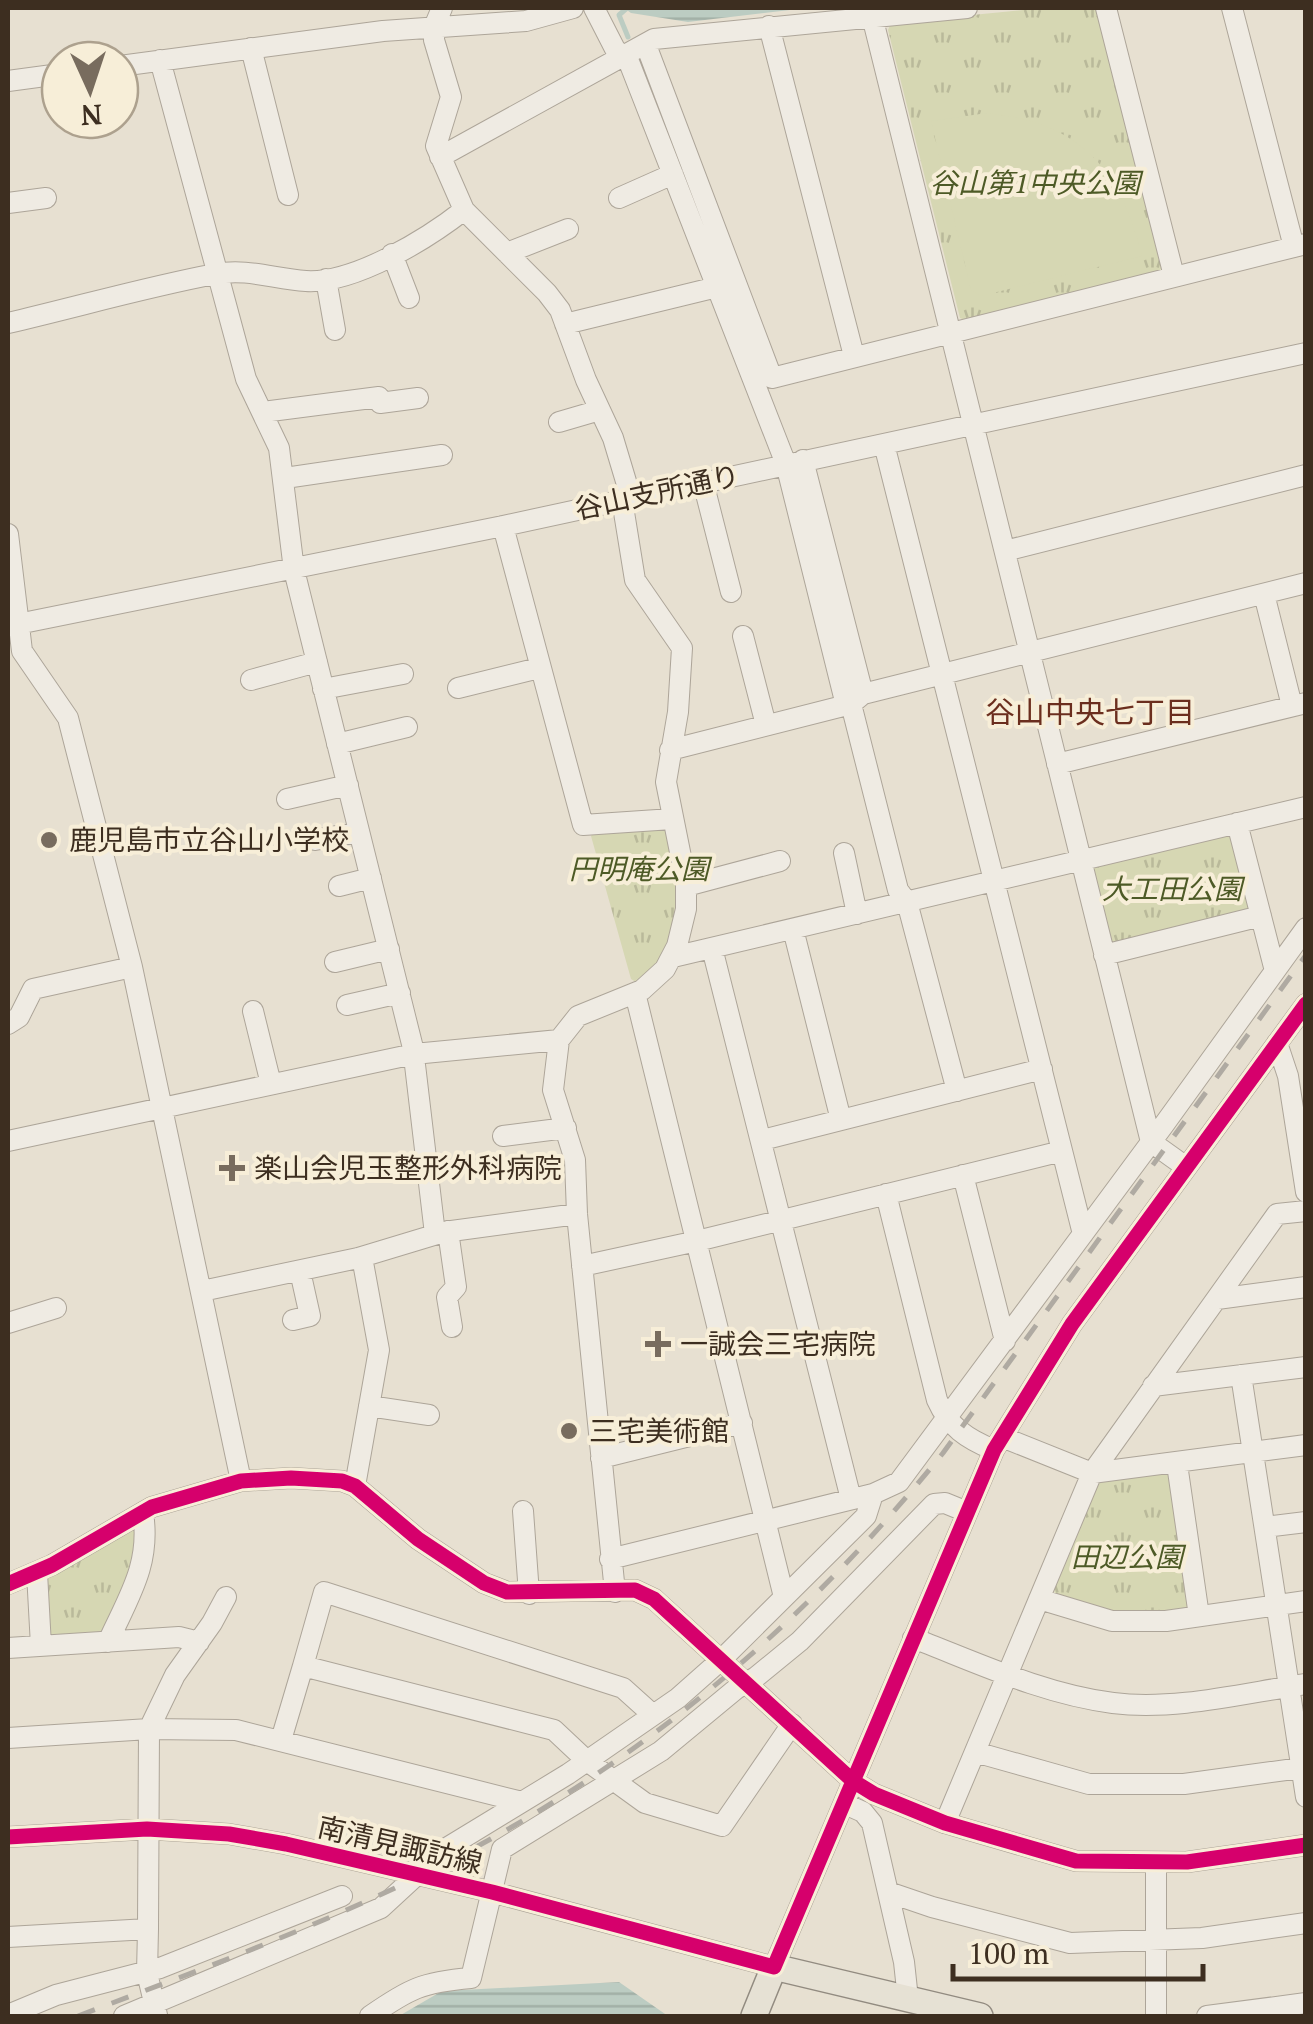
<svg xmlns="http://www.w3.org/2000/svg" width="1313" height="2024" viewBox="0 0 1313 2024" font-family="'PT Serif','Noto Sans JP',serif">
<style>
.park{fill:url(#park-tufts)}
.garden{fill:#d6d7b3}
.water{fill:url(#water-rules)}
.lines{fill:none;stroke-linecap:round;stroke-linejoin:round}
.stream{stroke:#bcccc2;stroke-width:5}
.minor-casing{stroke:#ada599;stroke-width:22}
.major-casing{stroke:#928b80;stroke-width:28}
.minor{stroke:#efebe3;stroke-width:20}
.major{stroke:#e6e1d4;stroke-width:25}
.rail{stroke:#afaaa2;stroke-width:5;stroke-dasharray:18 18;stroke-linecap:butt}
.cycleway-casing{stroke:#f7eed8;stroke-width:21}
.cycleway{stroke:#d6006c;stroke-width:15}
.poi-dot{fill:#786c5e;stroke:#f7eed8;stroke-width:4}
.labels{text-anchor:middle;stroke-width:8;stroke-linejoin:round;paint-order:stroke}
.park-label{font-size:28px;font-style:italic;fill:#4d5a26;stroke:#f7eed8}
.street-label{font-size:28px;fill:#3d2e20;stroke:#f7eed8}
.poi-label{font-size:28px;fill:#3d2e20;stroke:#f7eed8;text-anchor:start}
.neighbourhood-label{font-size:30px;fill:#6b2e1e;stroke:#f7eed8}
</style>
<defs>
<pattern id="park-tufts" width="24" height="20" patternUnits="userSpaceOnUse" patternTransform="scale(2.5)"><rect width="24" height="20" fill="#d6d7b3"/><path d="M3 7l-1-3M5 7V3M7 7l1-3M15 17l-1-3M17 17v-4M19 17l1-3" fill="none" stroke="#b9b99a"/></pattern>
<pattern id="water-rules" width="6" height="5" patternUnits="userSpaceOnUse" patternTransform="scale(2.5)"><rect width="6" height="5" fill="#bcccc2"/><path d="M0 2.5h6" fill="none" stroke="#a2b0a6"/></pattern>
</defs>
<rect width="100%" height="100%" fill="#e7e0d1"/>
<!-- park -->
<path class="park" d="M 1043,8 L 1100,8 L 1165,265 L 1158,272 L 967,321 L 960,318 L 888,30 L 891,23 Z
M 661,826 L 667,830 C 678,890 694,941 636,982 L 631,979 L 591,836 L 595,831 Z
M 1228,832 L 1235,837 L 1252,907 L 1248,912 L 1117,946 L 1110,942 L 1091,870 L 1095,865 Z
M 1166,1473 L 1172,1477 L 1192,1605 L 1188,1611 L 1113,1613 L 1056,1597 L 1054,1590 L 1095,1488 L 1101,1482 Z
M 132,1526 L 140,1531 L 138,1558 L 105,1629 C 91,1637 64,1641 50,1634 L 46,1580 L 52,1573 Z"/>
<!-- garden -->
<path class="garden" d="M 987,113 C 1080,123 1120,168 1142,256 L 981,296 L 971,290 L 931,121 Z"/>
<!-- water -->
<path class="water" d="M 624,8 L 807,8 L 688,22 L 631,13 Z
M 619,1982 L 668,2016 L 399,2016 L 442,1991 Z"/>
<g class="lines">
<!-- stream -->
<path class="stream" d="M 627,8 L 619,15 L 628,37"/>
<defs>
<path id="minor" d="M 442,8 L 434,27 L 434,40 L 451,97 L 436,146 L 464,210 L 547,293 L 560,310 L 586,380 L 613,438 L 631,498
M 594,8 L 615,49 L 629,62 L 786,464 L 846,705
M 870,8 L 1151,1142 L 1186,1167
M 1106,8 L 1174,276
M 1232,8 L 1294,247
M 769,26 L 854,356
M 646,45 L 772,378 L 1306,244
M 251,48 L 288,195
M 160,60 L 246,379 L 279,448 L 294,570 L 413,1048 L 435,1234
M 120,66 L 383,31 L 526,21 L 573,8
M 8,81 L 60,74
M 440,157 L 654,39 L 967,8
M 619,198 L 673,174
M 8,203 L 46,198
M 507,253 L 568,229
M 392,254 L 409,298
M 326,279 L 335,330
M 8,323 C 77,307 146,287 215,274 C 248,268 274,279 306,281 C 354,284 427,239 464,210
M 565,324 L 717,287
M 263,412 L 379,397 L 380,403 L 418,398
M 559,422 L 600,410
M 884,444 L 1083,1234
M 803,460 L 863,694
M 285,478 L 442,455
M 703,482 L 731,592
M 503,526 L 583,825 L 672,819
M 8,534 L 22,651 L 68,718 L 132,967 L 241,1481
M 1005,551 L 1306,475
M 1264,594 L 1292,706
M 8,626 L 503,526 L 1306,353
M 743,636 L 766,725
M 251,680 L 317,662
M 458,688 L 539,668
M 323,689 L 403,674
M 851,704 L 898,890 L 907,902 L 957,1091
M 337,744 L 407,727
M 670,750 L 851,704 L 863,694 L 1306,583
M 1057,764 L 1306,703
M 287,799 L 348,785
M 1237,823 L 1275,971
M 315,840 L 359,832
M 844,853 L 857,914
M 339,886 L 371,878
M 686,886 L 780,861
M 793,929 L 841,1120
M 712,948 L 851,1499
M 1104,955 L 1261,916
M 673,957 L 1306,807
M 335,962 L 389,949
M 635,993 L 784,1597
M 347,1005 L 400,993
M 253,1011 L 271,1084
M 8,1024 L 19,1017 L 33,989 L 132,967
M 1277,1043 L 1288,1076 L 1306,1192
M 503,1136 L 566,1128
M 762,1140 L 1042,1069
M 8,1141 L 414,1054 L 559,1040
M 963,1175 L 1005,1341
M 886,1194 L 937,1400 C 949,1427 967,1439 994,1450
M 448,1231 L 456,1287 L 447,1297 L 452,1327
M 582,1266 L 697,1241 L 1062,1151
M 202,1291 L 358,1258 L 444,1232 L 577,1214
M 1217,1299 L 1306,1287
M 293,1320 L 310,1316 L 300,1271
M 8,1323 L 56,1308
M 1241,1375 L 1306,1797
M 1153,1386 L 1306,1367
M 369,1406 L 429,1415
M 1002,1437 L 1092,1473 L 1306,1445
M 601,1458 L 742,1423
M 1177,1464 L 1199,1616
M 355,1486 L 379,1350 L 362,1257
M 523,1511 L 529,1594
M 1265,1527 L 1306,1522
M 610,1559 L 873,1494 L 899,1482 L 1163,1126 L 1306,928
M 37,1573 L 41,1646
M 8,1584 L 52,1565 L 152,1507 L 241,1481 L 291,1478 L 342,1481 L 355,1486 L 418,1539 L 484,1583 L 507,1592 L 635,1590 L 654,1599 L 853,1781 L 874,1794 L 945,1823 L 1076,1861 L 1187,1862 L 1306,1845
M 615,1592 L 577,1214 L 575,1160 L 553,1090 L 559,1040 L 578,1016 L 642,990 L 665,969 L 677,946 L 686,909 L 686,882 L 666,782 L 678,712 L 682,648 L 635,580 L 622,500
M 1039,1599 L 1112,1621 L 1166,1621 L 1306,1601
M 913,1638 C 978,1663 1043,1694 1113,1703 C 1175,1711 1244,1693 1306,1684
M 108,1642 C 129,1596 151,1564 143,1513
M 8,1648 L 179,1637 L 199,1642
M 303,1666 L 324,1592 L 623,1688 L 653,1715
M 8,1738 L 149,1729 L 236,1730 L 522,1802
M 281,1740 L 303,1666 L 554,1730 L 587,1761 L 645,1803 L 722,1826 L 792,1724
M 975,1752 L 1089,1784 L 1184,1784 L 1301,1768
M 845,1804 L 863,1812 L 872,1823 L 904,1962 L 908,1999
M 945,1823 L 1092,1473 L 1277,1214 L 1306,1211
M 8,1837 L 147,1829 L 229,1834 L 286,1844 L 492,1892 L 774,1967 L 994,1450 L 1072,1324 L 1306,1004
M 1156,1862 L 1156,2016
M 888,1892 L 932,1907 L 1070,1943 L 1202,1938 L 1306,1923
M 148,1929 L 147,1973 L 157,2015
M 8,1937 L 148,1929 L 149,1729 L 175,1675 L 212,1623 L 226,1597
M 8,2015 L 56,1995 L 160,1968 L 342,1896
M 124,2016 L 381,1908 L 445,1849 L 568,1774 L 678,1698 L 722,1659 L 866,1516 L 873,1494
M 370,2016 C 409,1989 422,1982 471,1978 L 502,1849 L 661,1751 L 736,1689 L 756,1677 L 800,1641 L 934,1504 L 945,1503 L 967,1512
M 1207,2016 L 1306,2003"/>
<path id="major" d="M 754,2016 L 774,1967 L 980,2016"/>
</defs>
<!-- minor casing -->
<use href="#minor" class="minor-casing"/>
<!-- major casing -->
<use href="#major" class="major-casing"/>
<!-- minor -->
<use href="#minor" class="minor"/>
<!-- major -->
<use href="#major" class="major"/>
<!-- rail -->
<path class="rail" d="M 78,2016 C 212,1965 349,1916 476,1847 C 658,1749 814,1613 943,1453 L 1306,955"/>
<defs>
<path id="cycleway" d="M 8,1584 L 52,1565 L 152,1507 L 241,1481 L 291,1478 L 342,1481 L 355,1486 L 418,1539 L 484,1583 L 507,1592 L 635,1590 L 654,1599 L 853,1781 L 874,1794 L 945,1823 L 1076,1861 L 1187,1862 L 1306,1845
M 8,1837 L 147,1829 L 229,1834 L 286,1844 L 492,1892 L 774,1967 L 994,1450 L 1072,1324 L 1306,1004"/>
</defs>
<!-- cycleway casing -->
<use href="#cycleway" class="cycleway-casing"/>
<!-- cycleway -->
<use href="#cycleway" class="cycleway"/>
</g>
<!-- markers -->
<g class="poi-dot">
<circle cx="49" cy="840" r="10"/>
<path d="M227 1153h10v10h10v10h-10v10h-10v-10h-10v-10h10z"/>
<path d="M653 1329h10v10h10v10h-10v10h-10v-10h-10v-10h10z"/>
<circle cx="569" cy="1431" r="10"/>
</g>
<g class="labels">
<!-- park labels -->
<g class="park-label">
<text x="1035" y="193">谷山第1中央公園</text>
<text x="639" y="879">円明庵公園</text>
<text x="1172" y="899">大工田公園</text>
<text x="1127" y="1567">田辺公園</text>
</g>
<!-- street labels -->
<g class="street-label">
<text transform="translate(657 492) rotate(-12)" y="10">谷山支所通り</text>
<text transform="translate(400 1845) rotate(13)" y="10">南清見諏訪線</text>
</g>
<!-- poi labels -->
<g class="poi-label">
<text x="69" y="850">鹿児島市立谷山小学校</text>
<text x="254" y="1178">楽山会児玉整形外科病院</text>
<text x="680" y="1354">一誠会三宅病院</text>
<text x="589" y="1441">三宅美術館</text>
</g>
<!-- neighbourhood labels -->
<g class="neighbourhood-label">
<text x="1090" y="723">谷山中央七丁目</text>
</g>
</g>
<!-- border -->
<rect width="1313" height="2024" fill="none" stroke="#3d2e20" stroke-width="20"/>
<!-- north arrow -->
<g transform="translate(90 90) rotate(177)"><circle r="48" fill="#f7eed8" stroke="#ada18e" stroke-width="2.5"/>
<path d="M0-8L18 38L0 25L-18 38Z" fill="#786c5e"/>
<text y="-15" font-size="28" font-weight="bold" text-anchor="middle" fill="#3d2e20">N</text>
</g>
<!-- scale -->
<path d="M953 1964v15h250v-15" fill="none" stroke="#3d2e20" stroke-width="5"/>
<text x="968" y="1964" font-size="30" fill="#3d2e20" stroke="#f7eed8" stroke-width="8" paint-order="stroke">100 m</text>
</svg>
